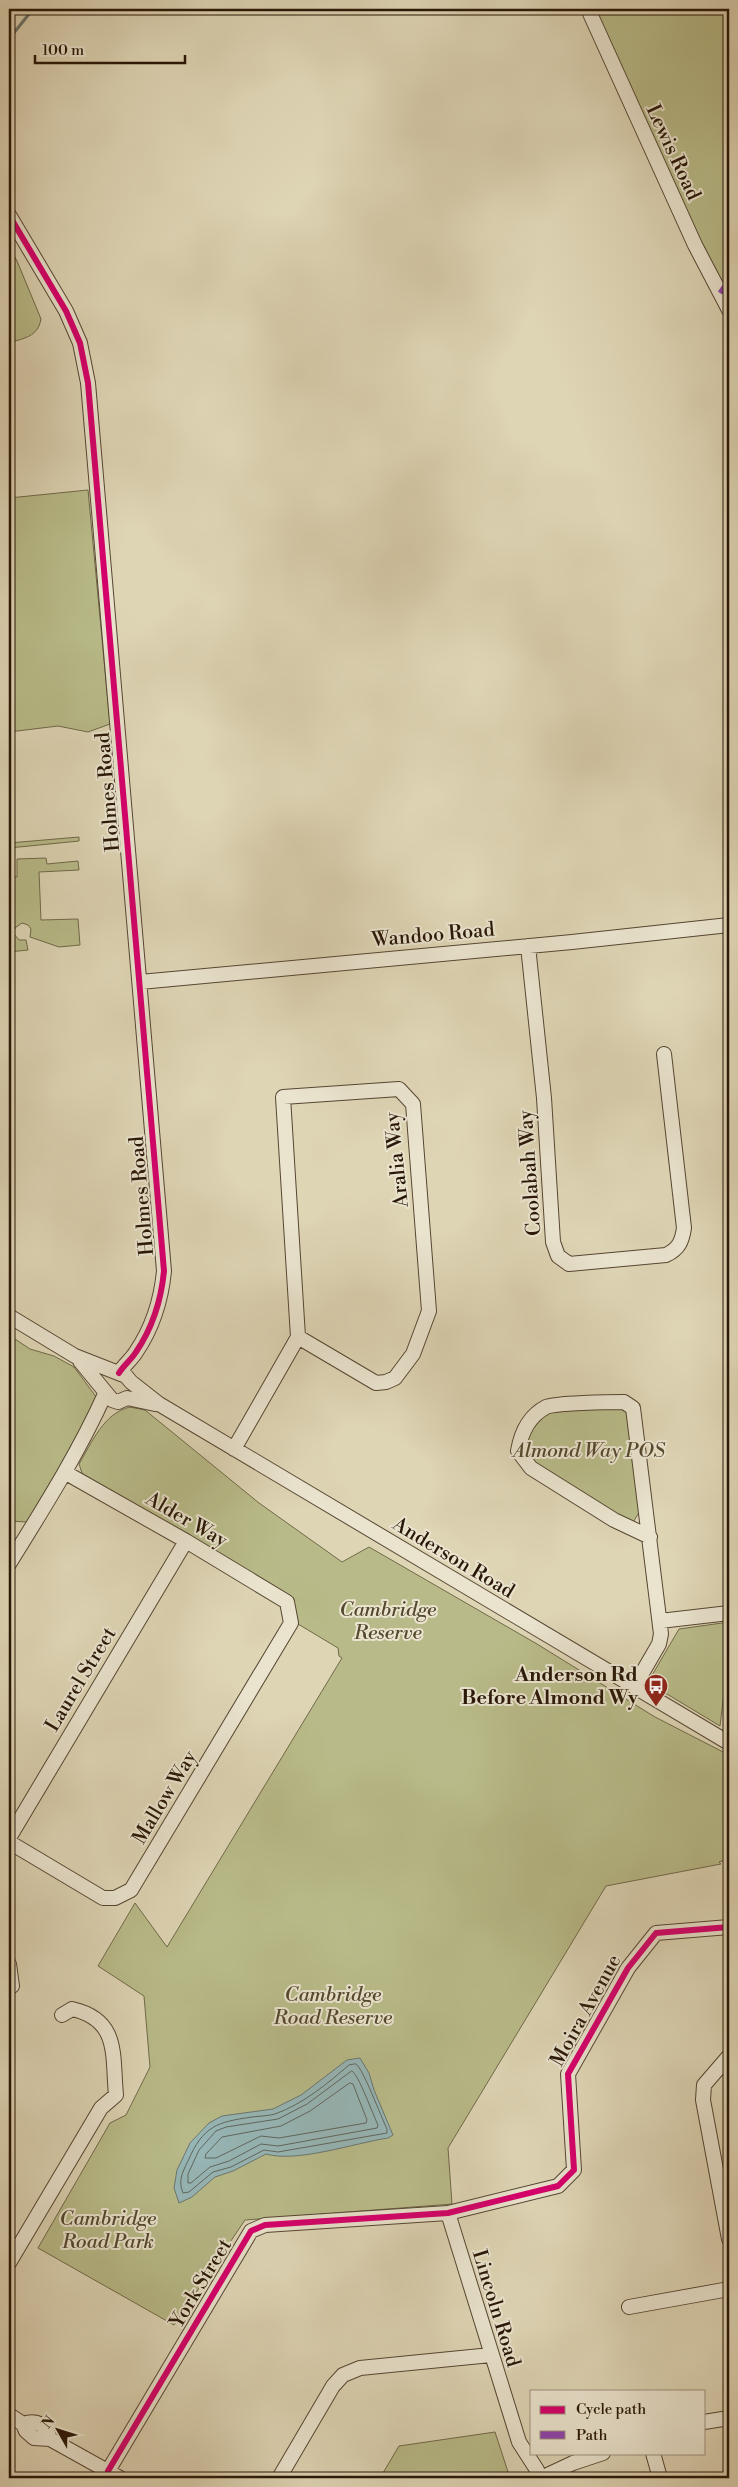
<svg xmlns="http://www.w3.org/2000/svg" width="738" height="2487" viewBox="0 0 738 2487" font-family="'Libre Bodoni',serif">
<style>
.green{fill:#b8bb89;stroke:#706948}
.water{fill:#96b6b6;stroke:#6a7670}
.lines{fill:none;stroke-linecap:round;stroke-linejoin:round}
.shore{stroke:#60665e;stroke-width:1}
.stream{stroke:#6a7670;stroke-width:3}
.minor-casing{stroke:#564632;stroke-width:16}
.minor{stroke:#eae4cf;stroke-width:14}
.quiet{stroke:#8e44ad;stroke-width:5;stroke-dasharray:10 5;stroke-linecap:butt}
.cycleway-casing{stroke:#eae4cf;stroke-width:9}
.cycleway{stroke:#d6006c;stroke-width:6}
.labels{text-anchor:middle;stroke-width:4;stroke-linejoin:round;paint-order:stroke}
.street-label{font-size:20px;fill:#291707;stroke:#eae4cf}
.park-label{font-size:20px;font-style:italic;fill:#54482e;stroke:#eae4cf}
.poi-label{font-size:20px;font-weight:bold;fill:#291707;stroke:#eae4cf;text-anchor:end}
</style>
<rect width="100%" height="100%" fill="#ded5b5"/>
<filter id="stains"><feTurbulence type="fractalNoise" baseFrequency=".004" numOctaves="4"/><feColorMatrix values="0 0 0 0 .2 0 0 0 0 .09 0 0 0 0 .02 0 0 0 .5 -.17"/></filter>
<radialGradient id="worn" r=".72"><stop offset=".6" stop-color="#630" stop-opacity="0"/><stop offset="1" stop-color="#630" stop-opacity=".3"/></radialGradient>
<!-- green -->
<path class="green" d="M 589,9 L 729,9 L 729,310 Z
M 9,246 L 17,261 L 41,319 C 38,337 24,338 9,343 Z
M 88,490 L 110,724 L 88,732 L 58,726 L 9,732 L 9,498 Z
M 79,837 L 79,841 L 9,848 L 9,843 Z
M 46,858 L 47,864 L 78,861 L 79,870 L 39,872 L 41,920 L 78,919 L 80,945 L 59,947 L 30,937 L 31,929 L 28,925 L 22,923 L 15,928 L 14,934 L 19,940 L 26,940 L 28,950 L 9,952 L 9,876 L 17,877 L 17,859 Z
M 9,1335 L 30,1349 L 54,1356 L 74,1367 L 97,1398 L 89,1417 L 27,1522 L 9,1521 Z
M 618,1404 L 629,1413 L 640,1511 L 632,1524 L 531,1468 L 520,1437 L 548,1406 Z
M 130,1407 L 145,1410 L 259,1503 L 342,1562 L 369,1547 L 537,1644 L 655,1717 L 729,1755 L 729,1859 L 719,1862 L 721,1864 L 606,1886 L 448,2148 L 452,2204 L 245,2220 L 174,2325 L 38,2248 L 110,2123 L 126,2115 L 150,2067 L 144,1996 L 98,1966 L 135,1903 L 167,1947 L 342,1658 L 339,1656 L 338,1648 L 293,1621 L 289,1599 L 83,1476 L 79,1464 C 92,1442 104,1413 130,1407 Z
M 729,1622 L 729,1652 L 720,1726 L 652,1685 L 651,1677 L 679,1629 Z
M 495,2432 L 510,2478 L 380,2478 L 399,2446 Z"/>
<!-- water -->
<path class="water" d="M 360,2058 L 369,2073 L 374,2090 L 393,2135 L 388,2138 C 355,2143 297,2163 266,2154 L 233,2171 L 215,2177 L 192,2197 L 179,2203 L 174,2188 L 177,2170 L 190,2143 L 209,2123 L 222,2116 L 273,2109 L 301,2095 L 347,2060 Z"/>
<g class="lines">
<!-- shore -->
<path class="shore" d="M 356,2064 C 363,2068 381,2117 387,2129 L 387,2133 L 278,2152 L 264,2150 L 231,2167 L 213,2172 L 189,2192 L 183,2193 C 178,2181 182,2173 188,2161 C 203,2126 217,2122 252,2117 C 260,2116 268,2116 275,2114 C 303,2104 327,2084 349,2065 Z
M 352,2071 C 358,2073 373,2115 378,2125 L 377,2128 L 278,2146 L 261,2144 L 229,2161 L 210,2167 L 191,2183 L 188,2183 L 188,2174 L 199,2150 L 216,2131 L 226,2127 L 278,2119 L 307,2104 Z
M 350,2083 L 353,2084 L 367,2120 L 366,2123 L 279,2138 L 261,2136 L 216,2158 L 205,2158 L 206,2154 L 222,2137 L 281,2126 L 310,2111 Z"/>
<!-- stream -->
<path class="stream" d="M 9,39 L 33,9"/>
<defs>
<path id="minor" d="M 588,9 L 695,245 L 729,310
M 9,215 L 66,311 L 80,343 L 88,383 L 164,1271 C 161,1302 153,1327 136,1352 C 131,1360 124,1365 119,1373
M 528,946 L 544,1098 L 553,1242 L 558,1256 L 569,1264 L 666,1255 C 679,1249 682,1241 684,1228 L 664,1054
M 140,982 L 572,942 L 729,925
M 9,1316 L 75,1356 L 126,1376 L 131,1382 L 159,1404 L 729,1743
M 80,1361 L 112,1400 L 118,1402 L 127,1398 L 155,1404
M 234,1449 L 298,1337 L 283,1097 L 399,1089 L 413,1104 L 429,1311 L 413,1354 L 395,1378 L 386,1382 L 376,1383 L 298,1337
M 9,1564 C 43,1509 78,1454 105,1394
M 660,1621 L 729,1613
M 634,1687 L 659,1644 L 661,1634 L 633,1408 L 624,1402 C 610,1402 555,1403 546,1407 C 529,1416 521,1433 518,1451 L 531,1468 L 614,1520 L 650,1537
M 9,1838 L 186,1541
M 9,1842 L 103,1898 L 115,1898 L 131,1890 L 291,1623 L 287,1602 L 186,1541 L 66,1473
M 9,1964 L 12,1986
M 729,2056 L 704,2085 L 703,2100 L 729,2239
M 448,2213 L 519,2442 L 537,2470 L 539,2478
M 9,2263 L 101,2108 L 116,2095 C 112,2055 120,2020 72,2009 L 62,2015
M 629,2307 L 729,2289
M 9,2415 L 23,2424 L 26,2431 L 34,2438 L 50,2439 L 120,2478
M 704,2422 L 729,2418
M 23,2424 C 37,2419 46,2425 50,2439
M 653,2453 L 660,2478
M 108,2471 L 251,2231 L 265,2225 L 448,2213 L 558,2186 L 574,2170 L 568,2074 L 628,1968 L 656,1933 L 729,1927
M 279,2478 L 333,2386 L 343,2375 L 360,2368 L 491,2355
M 541,2478 L 573,2463 L 603,2453"/>
</defs>
<!-- minor casing -->
<use href="#minor" class="minor-casing"/>
<!-- minor -->
<use href="#minor" class="minor"/>
<!-- quiet -->
<path class="quiet" d="M 720,293 L 729,280"/>
<defs>
<path id="cycleway" d="M 9,215 L 66,311 L 80,343 L 88,383 L 164,1271 C 161,1302 153,1327 136,1352 C 131,1360 124,1365 119,1373
M 108,2471 L 251,2231 L 265,2225 L 448,2213 L 558,2186 L 574,2170 L 568,2074 L 628,1968 L 656,1933 L 729,1927"/>
</defs>
<!-- cycleway casing -->
<use href="#cycleway" class="cycleway-casing"/>
<!-- cycleway -->
<use href="#cycleway" class="cycleway"/>
</g>
<!-- icons -->
<defs>
<symbol id="bus-pin" viewBox="-11 -11 22 30"><path d="M0 17L-7.5 6A9.5 9.5 0 1 1 7.5 6Z" fill="#8f2418" stroke="#eae4cf"/><path d="M-5-6H5V4H4V6H2V4H-2V6H-4V4H-5ZM-3.5-4V0h7V-4ZM-3.5 1.2v1.5H-2V1.2ZM2 1.2v1.5H3.5V1.2Z" fill="#fff"/></symbol>
</defs>
<g fill-rule="evenodd">
<use href="#bus-pin" x="642" y="1672" width="28" height="38"/>
</g>
<g class="labels">
<!-- street labels -->
<g class="street-label">
<text transform="translate(674 152) rotate(65)" y="7">Lewis Road</text>
<text transform="translate(107 792) rotate(-95)" y="7">Holmes Road</text>
<text transform="translate(433 934) rotate(-5)" y="7">Wandoo Road</text>
<text transform="translate(396 1160) rotate(-96)" y="7">Aralia Way</text>
<text transform="translate(529 1173) rotate(-94)" y="7">Coolabah Way</text>
<text transform="translate(141 1196) rotate(-95)" y="7">Holmes Road</text>
<text transform="translate(187 1519) rotate(30)" y="7">Alder Way</text>
<text transform="translate(454 1557) rotate(31)" y="7">Anderson Road</text>
<text transform="translate(80 1679) rotate(-59)" y="7">Laurel Street</text>
<text transform="translate(164 1797) rotate(-59)" y="7">Mallow Way</text>
<text transform="translate(585 2010) rotate(-61)" y="7">Moira Avenue</text>
<text transform="translate(200 2283) rotate(-59)" y="7">York Street</text>
<text transform="translate(497 2308) rotate(73)" y="7">Lincoln Road</text>
</g>
<!-- park labels -->
<g class="park-label">
<text x="589" y="1457">Almond Way POS</text>
<text x="388" y="1616">Cambridge<tspan x="388" dy="23">Reserve</tspan></text>
<text x="333" y="2001">Cambridge<tspan x="333" dy="23">Road Reserve</tspan></text>
<text x="108" y="2225">Cambridge<tspan x="108" dy="23">Road Park</tspan></text>
</g>
<!-- poi labels -->
<g class="poi-label">
<text x="638" y="1681">Anderson Rd<tspan x="638" dy="23">Before Almond Wy</tspan></text>
</g>
</g>
<!-- margin -->
<rect width="738" height="2487" fill="none" stroke="#ded5b5" stroke-width="30"/>
<rect x="10" y="10" width="718" height="2467" fill="none" stroke="#291707" stroke-width="2.5"/>
<rect x="15" y="15" width="708" height="2457" fill="none" stroke="#291707"/>
<!-- legend -->
<rect x="530" y="2390" width="175" height="65" fill="#eae4cf" stroke="#9d927f"/>
<rect x="540" y="2406" width="25" height="8" fill="#d6006c" stroke="#9d927f"/>
<text x="576" y="2414" font-size="15" fill="#291707">Cycle path</text>
<rect x="540" y="2431" width="25" height="8" fill="#8e44ad" stroke="#9d927f"/>
<text x="576" y="2440" font-size="15" fill="#291707">Path</text>
<!-- north arrow -->
<g transform="translate(58 2430) rotate(309)" stroke="#eae4cf" stroke-width="4" paint-order="stroke">
<path d="M0-4L9 19L0 12L-9 19Z" fill="#291707"/>
<text y="-8" font-size="14" font-weight="bold" text-anchor="middle" fill="#291707">N</text>
</g>
<!-- scale -->
<path d="M35 55v8h150v-8" fill="none" stroke="#291707" stroke-width="2.5"/>
<text x="42" y="55" font-size="15" fill="#291707" stroke="#eae4cf" stroke-width="4" paint-order="stroke">100 m</text>
<rect width="100%" height="100%" filter="url(#stains)"/>
<rect width="100%" height="100%" fill="url(#worn)"/>
</svg>
